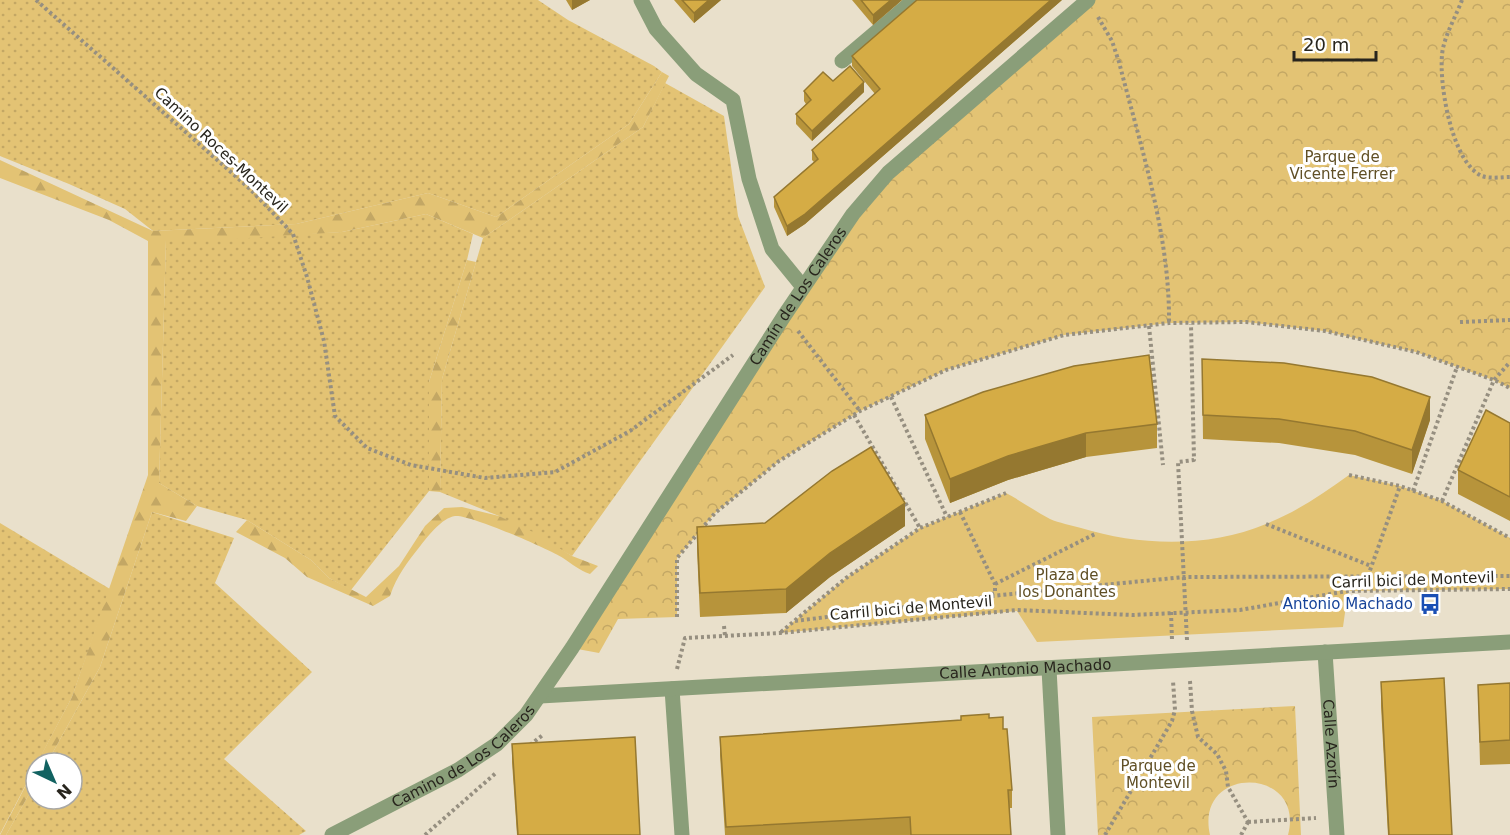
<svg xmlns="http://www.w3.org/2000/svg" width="1510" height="835" viewBox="0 0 1510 835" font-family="'DejaVu Sans',sans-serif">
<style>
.grass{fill:url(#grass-dots)}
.forest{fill:url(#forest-firs)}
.park{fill:url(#park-crowns)}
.garden{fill:#e3c374}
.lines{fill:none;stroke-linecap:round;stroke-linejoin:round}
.path{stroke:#968f80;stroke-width:4;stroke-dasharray:3 3;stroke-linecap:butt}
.minor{stroke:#8a9e79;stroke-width:15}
.wall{fill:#b7943b}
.shaded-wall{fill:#957830}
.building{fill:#d5ac45;stroke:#957830;stroke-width:1.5}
.labels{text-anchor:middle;stroke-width:6;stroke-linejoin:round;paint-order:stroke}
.street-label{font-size:15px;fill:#28251d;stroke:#fff}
.park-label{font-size:15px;fill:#604f25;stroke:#fff}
.transit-label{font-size:15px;fill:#164399;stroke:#fff;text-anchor:end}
</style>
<defs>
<pattern id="grass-dots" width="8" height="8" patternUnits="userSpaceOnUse" patternTransform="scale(1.5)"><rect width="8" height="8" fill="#e3c374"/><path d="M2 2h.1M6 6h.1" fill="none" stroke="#c3a764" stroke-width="1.8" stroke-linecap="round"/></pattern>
<pattern id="forest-firs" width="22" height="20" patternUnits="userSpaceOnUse" patternTransform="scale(1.5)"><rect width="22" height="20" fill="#e3c374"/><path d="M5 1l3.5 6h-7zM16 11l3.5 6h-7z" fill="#c3a764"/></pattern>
<pattern id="park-crowns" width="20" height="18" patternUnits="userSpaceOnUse" patternTransform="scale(1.5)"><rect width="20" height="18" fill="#e3c374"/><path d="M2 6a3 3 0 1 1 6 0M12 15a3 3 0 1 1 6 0" fill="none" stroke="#c3a764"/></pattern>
</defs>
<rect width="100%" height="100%" fill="#e9e0cb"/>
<!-- grass -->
<path class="grass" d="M 0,0 L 538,0 L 568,20 L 654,66 L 662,72 L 629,124 L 496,217 L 428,193 L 296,224 L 153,231 L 125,209 L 69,184 L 0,156 Z
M 665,83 L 724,116 L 738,216 L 765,287 L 572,556 L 499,516 L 440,492 L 442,379 L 483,238 L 643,127 Z
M 426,214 L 473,234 L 467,260 L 429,382 L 429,491 L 351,590 L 329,578 L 311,560 L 247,520 L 197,506 L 159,483 L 166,240 L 342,232 Z
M 152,512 L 234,538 L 215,583 L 312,672 L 224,759 L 306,831 L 299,835 L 6,835 L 36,782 L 36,799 L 72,799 L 72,763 L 47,763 L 100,667 Z
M 0,523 L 110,589 L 72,697 L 0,834 Z"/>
<!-- forest -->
<path class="forest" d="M 662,72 L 669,76 L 643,127 L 483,238 L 426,214 L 342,232 L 217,240 L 166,240 L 159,483 L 197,506 L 186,521 L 152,512 L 100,667 L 47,763 L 37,763 L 72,697 L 148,475 L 148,241 L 109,220 L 0,178 L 0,160 L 153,231 L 296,224 L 428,193 L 496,217 L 629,124 Z
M 467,260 L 476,262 L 442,379 L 440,492 L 429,491 L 429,382 Z
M 462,507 L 499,516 L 533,532 L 572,556 L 598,566 L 590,574 C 579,570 572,564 563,558 C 549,549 469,514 455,516 C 442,518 429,535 421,545 C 407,563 397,575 390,596 L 373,606 L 307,577 L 285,558 L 236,532 L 247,520 L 311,560 L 329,578 L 366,597 L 399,566 L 425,526 L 444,508 Z
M 36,766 L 36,782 L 6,835 L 0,835 Z"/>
<!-- park -->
<path class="park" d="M 1088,0 L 1510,0 L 1510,388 L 1493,380 L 1416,352 L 1324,331 L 1246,322 L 1169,323 L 1064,335 L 946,370 L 860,411 L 779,461 L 715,513 L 677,558 L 677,617 L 618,619 L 599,653 L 572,648 L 853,214 Z
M 1295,706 L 1301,835 L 1288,835 C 1306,766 1194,764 1210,835 L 1098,835 L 1092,717 Z"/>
<!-- garden -->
<path class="garden" d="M 1349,475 L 1400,486 L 1442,501 L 1510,538 L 1510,589 L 1348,591 L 1343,627 L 1037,642 L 1017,611 L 780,633 L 846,578 L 920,528 L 1006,493 C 1021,501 1035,511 1050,519 C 1059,523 1071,525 1081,528 C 1139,546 1209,548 1266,524 C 1296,512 1323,494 1349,475 Z"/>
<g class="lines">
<!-- path -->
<path class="path" d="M 36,0 L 250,189 L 293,234 L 307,277 L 324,341 L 335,416 L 367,448 L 411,465 L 485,478 L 555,472 L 630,431 L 733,355
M 1462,0 C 1456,16 1447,31 1443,48 C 1437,77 1451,163 1482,176 C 1490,179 1502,177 1510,177
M 1098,17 L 1112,41 L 1119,62 C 1141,148 1170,235 1169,323
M 1460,322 L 1510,320
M 1149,326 L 1163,465
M 798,331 L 860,411
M 891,397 L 947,517
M 854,415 L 920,528
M 1349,475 L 1400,486 L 1442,501 L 1510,538
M 1413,491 L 1457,367
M 1442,501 L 1494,380 L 1510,362
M 960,512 L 995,584 L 995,593 L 989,595
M 1266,524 L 1371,566
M 1368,576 L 1400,486
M 995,584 L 1097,533
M 1171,612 L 1172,640
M 677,617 L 677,558 L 715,513 L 779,461 L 860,411 L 946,370 L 1064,335 L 1169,323 L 1246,322 L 1325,331 L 1416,352 L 1494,380 L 1510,388
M 795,621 L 1001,595 L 1184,577 L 1510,576
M 724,626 L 725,636
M 781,632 L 846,578 L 920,528 L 1006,493
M 1187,640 L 1178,462 L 1194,460 L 1191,324
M 677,669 L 685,638 L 780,633 L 1017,610 L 1132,615 L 1240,610 L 1347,591 L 1510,589
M 1190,681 L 1192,711 L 1198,737 L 1217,754 L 1226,771 L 1228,787 L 1248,822
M 530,745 L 544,734
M 1248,822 L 1316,818
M 425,835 L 497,772
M 1105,835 L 1172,721 L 1175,710 L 1173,681
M 1241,835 L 1248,822"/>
<!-- minor -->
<g class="minor">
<path d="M 641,0 L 656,29 L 696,74 L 733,100 L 749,179 L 772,249 L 803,287"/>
<path d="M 842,61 L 914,0"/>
<path id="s1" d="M 1325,652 L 1337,835"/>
<path d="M 1049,669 L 1058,835"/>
<path d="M 672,689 L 682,835"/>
<path id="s2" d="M 540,696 L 1510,642"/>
<path id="s3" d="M 332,835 L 458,770 L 497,744 L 526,715 L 572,648 L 784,316 L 853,214 L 888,173 L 1088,0"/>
</g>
</g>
<!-- wall -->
<path class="wall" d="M 566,0 L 590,0 L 572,10 Z
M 674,0 L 721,0 L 694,23 Z
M 852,0 L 902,0 L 873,25 Z
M 1062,0 L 805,224 L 787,236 L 774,207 L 774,197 L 814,162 L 812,160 L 812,150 L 875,94 L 852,66 L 852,56 Z
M 833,81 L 864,92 L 812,141 L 796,124 L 796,114 L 806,104 L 804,101 L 804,91 Z
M 1202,359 L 1430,420 L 1412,474 L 1355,455 L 1279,443 L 1203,439 Z
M 925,415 L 1157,424 L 1157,448 L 1086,457 L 1008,480 L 950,503 L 925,439 Z
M 1510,423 L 1510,521 L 1458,494 L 1458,470 Z
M 905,526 L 830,577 L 786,613 L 700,617 L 697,550 L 697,527 Z
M 1381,682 L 1452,835 L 1388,835 L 1381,706 Z
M 1510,683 L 1510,764 L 1480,765 L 1478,685 Z
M 989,718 L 1003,729 L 1012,790 L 1012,808 L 1009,808 L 1011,835 L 725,835 L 720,755 L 720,737 Z
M 512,744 L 640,835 L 517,835 L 512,762 Z"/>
<!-- shaded-wall -->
<path class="shaded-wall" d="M 572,0 L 590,0 L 572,10 Z
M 709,0 L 721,0 L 694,23 L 694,13 Z
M 891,0 L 902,0 L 873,25 L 873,15 Z
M 1051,0 L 1062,0 L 805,224 L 787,236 L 787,226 Z
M 864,82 L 864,92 L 812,141 L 812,131 Z
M 1430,397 L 1430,420 L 1412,474 L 1412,450 Z
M 1086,433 L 1086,457 L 1008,480 L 950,503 L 950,479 L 1008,456 Z
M 905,503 L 905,526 L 830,577 L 786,613 L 786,589 L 830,553 Z"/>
<!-- building -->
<path class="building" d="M 682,0 L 709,0 L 694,13 Z
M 861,0 L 891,0 L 873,15 Z
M 917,0 L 1051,0 L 805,214 L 787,226 L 774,197 L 818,159 L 812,150 L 880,89 L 852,56 Z
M 850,66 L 864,82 L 812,131 L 796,114 L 811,100 L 804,91 L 823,72 L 833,81 Z
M 1149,355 L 1157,424 L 1086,433 L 1008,456 L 950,479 L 925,415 L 983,392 L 1074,366 Z
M 1202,359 L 1284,363 L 1372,377 L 1430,397 L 1412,450 L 1355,431 L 1279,419 L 1203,415 Z
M 1486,410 L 1510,423 L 1510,497 L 1458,470 Z
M 871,447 L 905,503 L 830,553 L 786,589 L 700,593 L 697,527 L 765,523 L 832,471 Z
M 1444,678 L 1452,835 L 1389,835 L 1381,682 Z
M 1510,683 L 1510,740 L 1480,742 L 1478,685 Z
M 989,714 L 989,718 L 1003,717 L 1003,729 L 1007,729 L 1012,790 L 1008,790 L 1011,835 L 911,835 L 910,817 L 726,827 L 720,737 L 961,720 L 961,716 Z
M 635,737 L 640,835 L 518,835 L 512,744 Z"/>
<!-- icons -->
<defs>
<symbol id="bus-bare" viewBox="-9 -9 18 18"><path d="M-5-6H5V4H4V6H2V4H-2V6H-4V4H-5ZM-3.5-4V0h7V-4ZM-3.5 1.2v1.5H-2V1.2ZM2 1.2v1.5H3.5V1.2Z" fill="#1a4fb4" stroke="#fff" stroke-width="2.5" paint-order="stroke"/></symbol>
</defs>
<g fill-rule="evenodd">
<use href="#bus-bare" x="1415" y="589" width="30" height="30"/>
</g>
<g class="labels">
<!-- street labels -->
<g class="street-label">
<text transform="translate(221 150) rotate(43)" y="5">Camino Roces-Montevil</text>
<text dy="5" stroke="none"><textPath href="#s3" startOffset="729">Camín de Los Caleros</textPath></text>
<text transform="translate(1413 580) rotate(-2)" y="5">Carril bici de Montevil</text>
<text transform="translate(911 608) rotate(-5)" y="5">Carril bici de Montevil</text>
<text dy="5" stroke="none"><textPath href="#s2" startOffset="486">Calle Antonio Machado</textPath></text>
<text dy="5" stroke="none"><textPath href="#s1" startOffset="92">Calle Azorín</textPath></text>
<text dy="5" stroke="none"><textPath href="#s3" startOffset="154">Camino de Los Caleros</textPath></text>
</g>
<!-- park labels -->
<g class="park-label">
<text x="1342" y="162">Parque de<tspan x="1342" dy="17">Vicente Ferrer</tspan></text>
<text x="1067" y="580">Plaza de<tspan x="1067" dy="17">los Donantes</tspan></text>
<text x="1158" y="771">Parque de<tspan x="1158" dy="17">Montevil</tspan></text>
</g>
<!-- transit labels -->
<g class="transit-label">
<text x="1413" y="609">Antonio Machado</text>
</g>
</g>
<!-- north arrow -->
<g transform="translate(54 781) rotate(136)"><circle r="28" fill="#ffffff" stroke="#a9a8a5" stroke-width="1.5"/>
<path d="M0-4.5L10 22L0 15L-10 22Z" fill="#126261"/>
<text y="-9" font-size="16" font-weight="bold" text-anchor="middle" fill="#28251d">N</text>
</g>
<!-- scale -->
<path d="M1294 51v9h82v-9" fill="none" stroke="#28251d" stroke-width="3"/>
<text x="1303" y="51" font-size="18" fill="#28251d" stroke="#ffffff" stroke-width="4.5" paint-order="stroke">20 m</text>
</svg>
